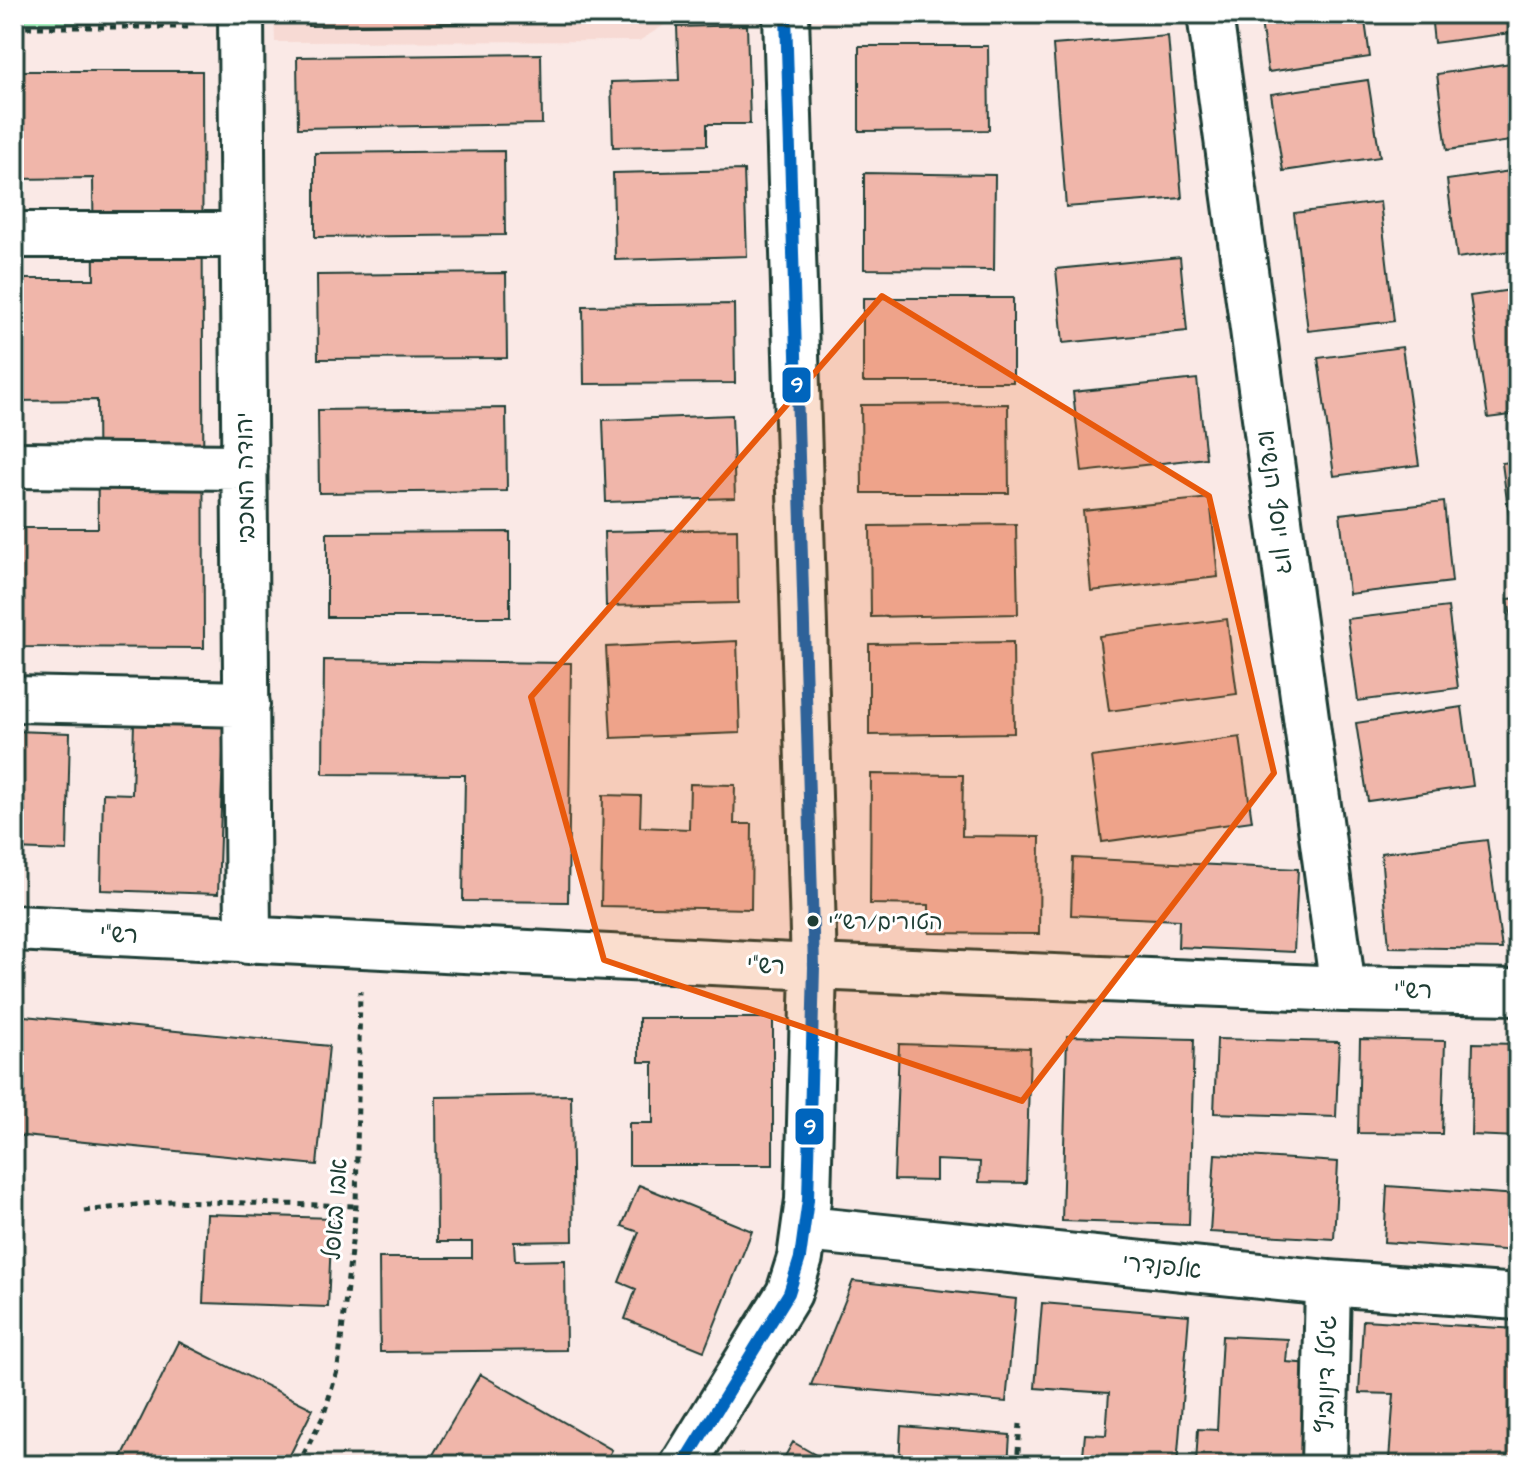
<svg xmlns="http://www.w3.org/2000/svg" width="1532" height="1479" viewBox="0 0 1532 1479" font-family="'Architects Daughter','Playpen Sans Hebrew',sans-serif">
<style>
.built{fill:#f7dad4}
.park{fill:url(#park-crowns);stroke:#64977a;stroke-width:2}
.building{fill:#f0b6aa;stroke:#1f3d34;stroke-width:2}
.lines{fill:none;stroke-linecap:round;stroke-linejoin:round}
.minor-casing{stroke:#1f3d34;stroke-width:50}
.path{stroke:#1f3d34;stroke-width:5;stroke-dasharray:6 6;stroke-linecap:butt}
.minor{stroke:#fff;stroke-width:44}
.bus-1-casing{stroke:#fff;stroke-width:18}
.bus-1{stroke:#0065bd;stroke-width:12}
.marked{fill:#e8590c;fill-opacity:0.2;stroke:#e8590c;stroke-width:6;stroke-linejoin:round}
.bus-dot{fill:#1f3d34;stroke:#fff;stroke-width:3}
.labels{text-anchor:middle;stroke-width:6;stroke-linejoin:round;paint-order:stroke}
.bus-label{font-size:22px;fill:#1f3d34;stroke:#fff;text-anchor:start}
.street-label{font-size:24px;fill:#1f3d34;stroke:#fff}
.line-badge{stroke:#fff;stroke-width:3}
.badge-label{font-size:22px;text-anchor:middle;font-weight:bold;fill:#fff}
</style>
<defs>
<pattern id="park-crowns" width="20" height="18" patternUnits="userSpaceOnUse" patternTransform="scale(2)"><rect width="20" height="18" fill="#a8f1bf"/><path d="M2 6a3 3 0 1 1 6 0M12 15a3 3 0 1 1 6 0" fill="none" stroke="#90d0a5"/></pattern>
</defs>
<rect width="100%" height="100%" fill="#fae9e6"/>
<filter id="ink" filterUnits="userSpaceOnUse"><feTurbulence type="fractalNoise" baseFrequency=".0125" numOctaves="2"/><feDisplacementMap in="SourceGraphic" scale="16" xChannelSelector="R" yChannelSelector="G"/><feConvolveMatrix kernelMatrix="1 2 1 2 8 2 1 2 1" color-interpolation-filters="sRGB"/></filter>
<g filter="url(#ink)">
<!-- built -->
<path class="built" d="M 274,14 L 682,14 L 639,41 L 275,42 Z"/>
<!-- park -->
<path class="park" d="M 14,14 L 199,14 L 199,23 L 14,23 Z"/>
<!-- building -->
<path class="building" d="M 308,14 L 662,14 L 662,19 L 308,26 Z
M 1260,14 L 1364,14 L 1370,57 L 1268,72 Z
M 1431,14 L 1518,14 L 1518,32 L 1434,43 Z
M 747,25 L 750,124 L 707,124 L 707,145 L 613,147 L 611,82 L 679,80 L 677,27 Z
M 1168,36 L 1182,198 L 1066,207 L 1053,45 Z
M 859,46 L 988,46 L 989,130 L 859,131 Z
M 541,54 L 542,124 L 298,128 L 297,57 Z
M 1518,62 L 1518,140 L 1447,150 L 1437,74 Z
M 14,71 L 202,71 L 204,648 L 14,647 L 14,528 L 98,528 L 97,400 L 14,401 L 14,279 L 94,279 L 93,178 L 14,179 Z
M 1368,80 L 1380,157 L 1283,171 L 1271,94 Z
M 504,151 L 505,235 L 315,237 L 315,153 Z
M 744,170 L 747,256 L 615,260 L 613,173 Z
M 1518,170 L 1518,250 L 1457,258 L 1447,180 Z
M 864,173 L 995,175 L 994,270 L 864,269 Z
M 1380,202 L 1394,321 L 1308,331 L 1294,213 Z
M 1180,257 L 1187,331 L 1063,343 L 1056,269 Z
M 506,273 L 507,358 L 318,359 L 317,275 Z
M 1518,289 L 1518,414 L 1488,418 L 1470,296 Z
M 863,298 L 1013,298 L 1013,382 L 863,382 Z
M 734,304 L 735,383 L 584,384 L 583,306 Z
M 1402,347 L 1419,465 L 1334,476 L 1318,358 Z
M 1197,379 L 1206,458 L 1082,472 L 1073,392 Z
M 1008,404 L 1009,493 L 862,493 L 861,405 Z
M 506,408 L 507,491 L 319,493 L 318,410 Z
M 732,415 L 735,498 L 606,502 L 603,420 Z
M 1518,461 L 1518,560 L 1515,561 L 1502,463 Z
M 1210,498 L 1218,577 L 1091,591 L 1083,511 Z
M 1444,502 L 1452,582 L 1349,594 L 1340,514 Z
M 1016,524 L 1018,614 L 871,617 L 870,526 Z
M 737,529 L 738,603 L 606,606 L 604,532 Z
M 510,532 L 510,617 L 327,617 L 327,533 Z
M 1518,598 L 1518,661 L 1508,599 Z
M 1448,607 L 1458,688 L 1358,701 L 1347,619 Z
M 1227,619 L 1237,694 L 1109,711 L 1099,636 Z
M 737,641 L 740,733 L 611,738 L 606,647 Z
M 1013,642 L 1014,733 L 869,735 L 869,644 Z
M 324,660 L 571,663 L 568,902 L 463,901 L 465,775 L 323,774 Z
M 1462,707 L 1473,786 L 1368,801 L 1356,723 Z
M 134,722 L 224,724 L 218,894 L 101,890 L 103,793 L 132,794 Z
M 14,731 L 70,733 L 67,851 L 14,849 Z
M 1240,737 L 1252,821 L 1102,842 L 1091,757 Z
M 871,774 L 963,775 L 962,836 L 1040,837 L 1039,934 L 929,933 L 929,905 L 870,904 Z
M 690,784 L 735,785 L 734,824 L 752,824 L 751,909 L 601,906 L 603,795 L 641,796 L 640,827 L 689,829 Z
M 1487,840 L 1502,949 L 1389,947 L 1381,853 Z
M 1073,858 L 1298,869 L 1294,952 L 1178,947 L 1179,920 L 1071,915 Z
M 14,1015 L 329,1046 L 317,1165 L 14,1135 Z
M 639,1018 L 773,1018 L 773,1165 L 629,1165 L 629,1123 L 653,1123 L 653,1062 L 639,1062 Z
M 1067,1036 L 1194,1039 L 1189,1225 L 1062,1221 Z
M 1217,1039 L 1339,1042 L 1336,1117 L 1214,1113 Z
M 1360,1039 L 1445,1041 L 1442,1134 L 1358,1133 Z
M 1473,1043 L 1518,1044 L 1518,1137 L 1471,1135 Z
M 899,1044 L 1030,1048 L 1026,1183 L 979,1182 L 980,1162 L 936,1160 L 936,1181 L 894,1180 Z
M 571,1095 L 573,1241 L 514,1242 L 515,1261 L 565,1260 L 566,1350 L 380,1352 L 379,1258 L 472,1258 L 472,1242 L 437,1242 L 436,1097 Z
M 1215,1154 L 1338,1162 L 1334,1239 L 1210,1232 Z
M 639,1185 L 752,1231 L 704,1351 L 625,1319 L 636,1289 L 619,1282 L 639,1232 L 622,1226 Z
M 1387,1186 L 1518,1195 L 1518,1251 L 1384,1242 Z
M 207,1214 L 332,1218 L 328,1307 L 203,1303 Z
M 853,1281 L 1016,1299 L 1006,1402 L 811,1385 Z
M 1042,1303 L 1189,1315 L 1177,1465 L 1082,1465 L 1085,1434 L 1106,1435 L 1109,1393 L 1035,1388 Z
M 1363,1320 L 1518,1329 L 1518,1398 L 1512,1465 L 1389,1460 L 1394,1394 L 1359,1393 Z
M 1222,1336 L 1288,1339 L 1286,1362 L 1312,1364 L 1307,1465 L 1196,1465 L 1198,1429 L 1217,1430 Z
M 179,1342 L 313,1409 L 285,1465 L 118,1465 Z
M 480,1374 L 612,1450 L 604,1465 L 427,1465 Z
M 901,1426 L 1010,1435 L 1008,1465 L 899,1465 Z
M 793,1442 L 833,1465 L 780,1465 Z"/>
<g class="lines">
<defs>
<path id="minor" d="M 241,14 L 248,941
M 1210,14 L 1343,989
M 14,235 L 242,235
M 14,465 L 245,467
M 14,699 L 247,704
M 14,928 L 814,967 L 1343,989 L 1518,992
M 806,1229 L 1328,1283 L 1518,1297
M 683,1465 L 789,1293 L 800,1258 L 808,1200 L 814,967 L 786,14
M 1324,1465 L 1328,1283"/>
</defs>
<!-- minor casing -->
<use href="#minor" class="minor-casing"/>
<!-- path -->
<path class="path" d="M 14,27 L 193,27
M 84,1211 L 170,1201 L 356,1206
M 298,1465 L 323,1417 L 338,1368 L 356,1206 L 360,991
M 1017,1465 L 1020,1424"/>
<!-- minor -->
<use href="#minor" class="minor"/>
<defs>
<path id="bus-1" d="M 683,1465 L 789,1293 L 800,1258 L 808,1200 L 814,967 L 786,14"/>
</defs>
<!-- bus-1 casing -->
<use href="#bus-1" class="bus-1-casing"/>
<!-- bus-1 -->
<use href="#bus-1" class="bus-1"/>
</g>
</g>
<!-- marked area -->
<path class="marked" d="M 882,296 L 1209,496 L 1274,773 L 1022,1101 L 604,960 L 531,697 Z"/>
<!-- markers -->
<circle class="bus-dot" cx="813" cy="921" r="7"/>
<g class="labels">
<!-- bus labels -->
<g class="bus-label">
<text x="828" y="929">הטורים/רש״י</text>
</g>
<!-- street labels -->
<g class="street-label">
<text transform="translate(245 478) rotate(-91)" y="8">יהודה המכבי</text>
<text transform="translate(1276 502) rotate(82)" y="8">דון יוסף הנשיא</text>
<text transform="translate(119 934) rotate(3)" y="8">רש"י</text>
<text transform="translate(766 965) rotate(3)" y="8">רש"י</text>
<text transform="translate(1413 990) rotate(1)" y="8">רש"י</text>
<text transform="translate(335 1209) rotate(-86)" y="8">אבו באסל</text>
<text transform="translate(1162 1266) rotate(6)" y="8">אלפנדרי</text>
<text transform="translate(1326 1374) rotate(-89)" y="8">גיטל דינוביץ</text>
</g>
</g>
<g class="line-badge">
<rect x="781" y="366" width="31" height="38" rx="8" fill="#0065bd"/>
<rect x="794" y="1107" width="31" height="39" rx="8" fill="#0065bd"/>
</g>
<g class="badge-label">
<text x="797" y="392">9</text>
<text x="810" y="1134">9</text>
</g>
<!-- margin -->
<rect width="1532" height="1479" fill="none" stroke="#fff" stroke-width="48"/>
<rect x="24" y="24" width="1484" height="1431" fill="none" stroke="#1f3d34" stroke-width="3" filter="url(#ink)"/>
</svg>
